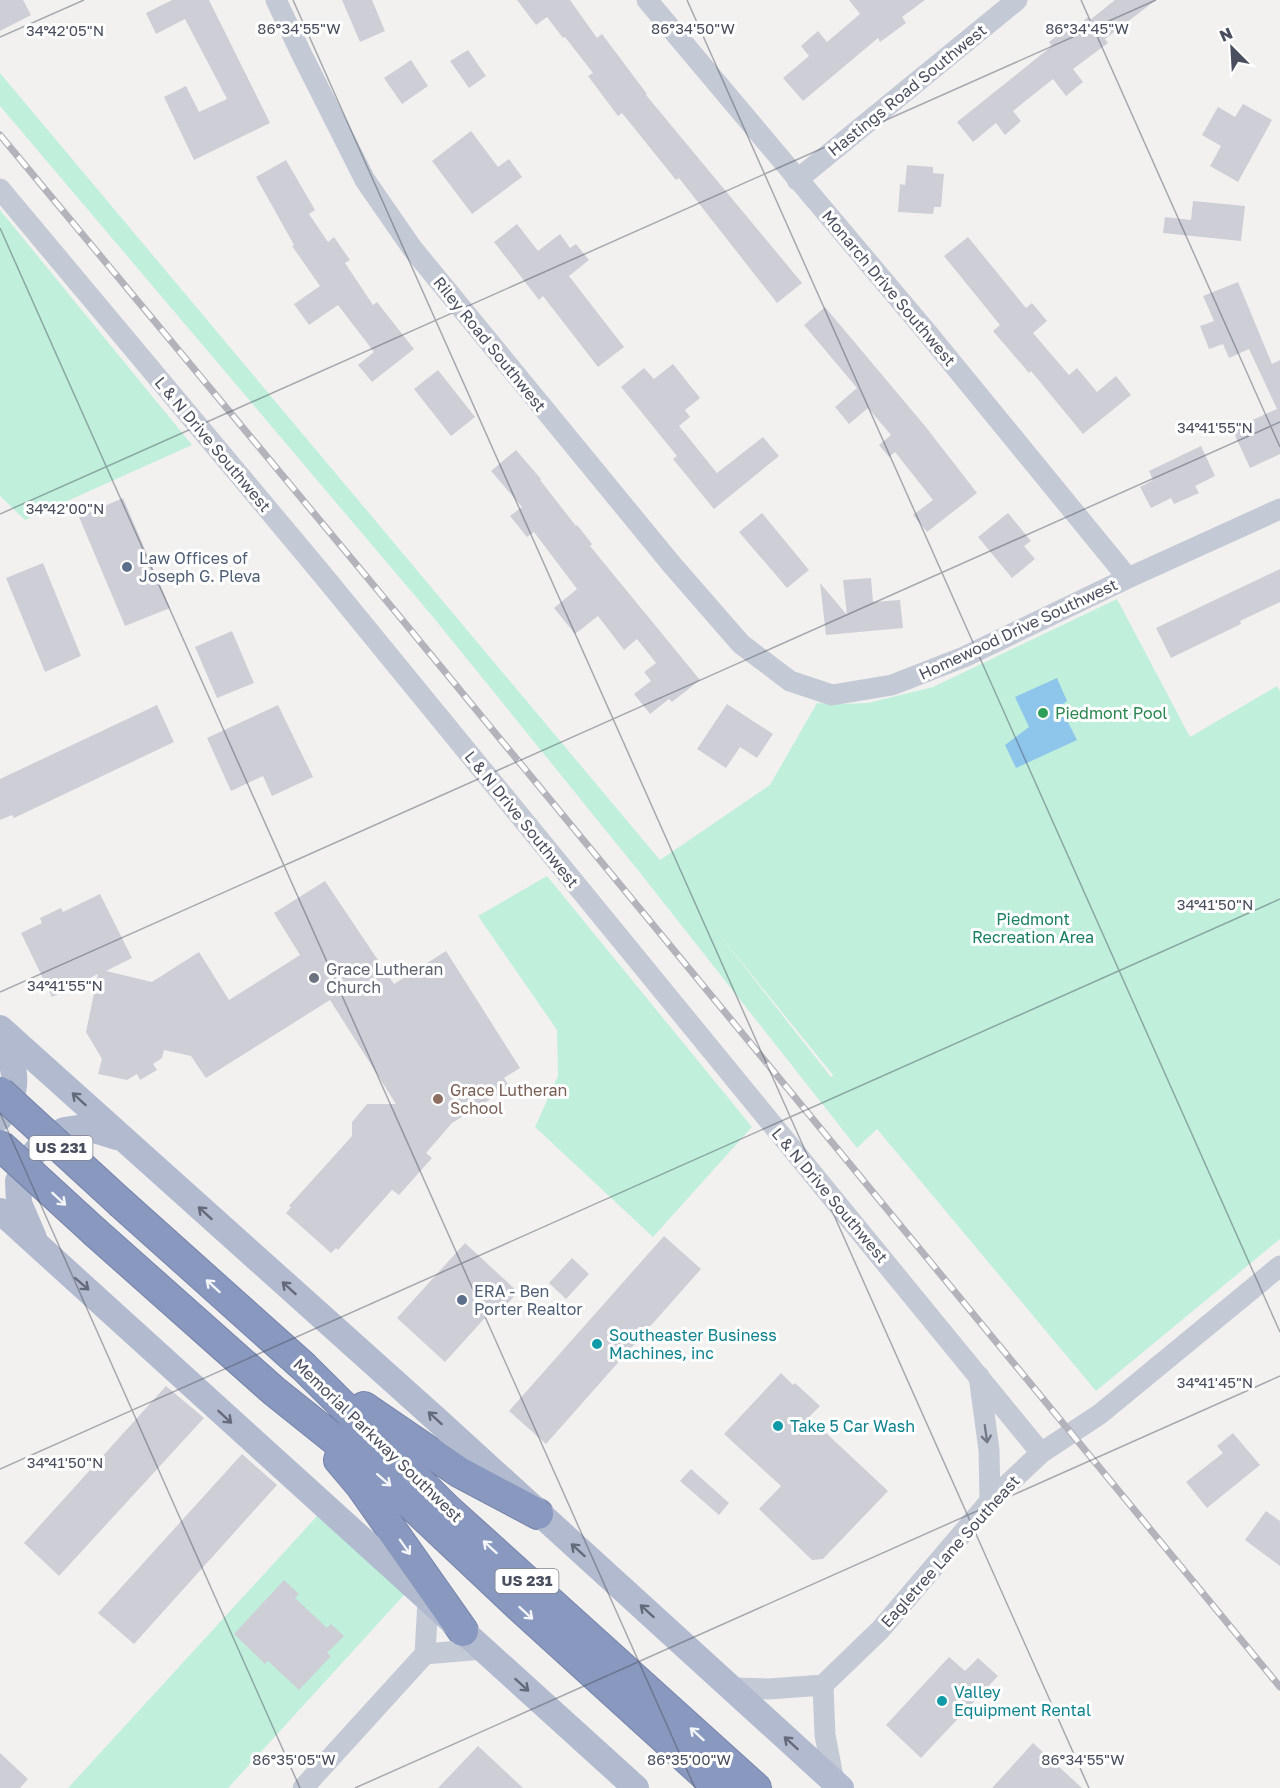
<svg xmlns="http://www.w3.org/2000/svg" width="1280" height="1788" viewBox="0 0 1280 1788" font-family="'Golos Text',sans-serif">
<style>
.green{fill:#c0efdc;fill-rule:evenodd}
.water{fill:#8ec5eb}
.building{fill:#cdced6}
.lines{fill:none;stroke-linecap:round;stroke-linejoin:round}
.highway-casing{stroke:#7583aa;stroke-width:32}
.minor{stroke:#c4cad5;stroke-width:21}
.major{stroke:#b1bace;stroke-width:26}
.highway{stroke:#8998be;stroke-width:30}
.rail-casing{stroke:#b3b4bb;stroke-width:7}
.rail{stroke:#fff;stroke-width:4.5;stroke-dasharray:14;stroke-linecap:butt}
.highway-bridge-casing{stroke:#7583aa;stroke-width:32;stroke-linecap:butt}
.highway-bridge{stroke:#8998be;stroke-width:30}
.oneway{stroke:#636a7a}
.oneway2{stroke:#f3f5f8}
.oneway3{stroke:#747a88}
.ticks{fill:none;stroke:#494f5e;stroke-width:1.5;stroke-opacity:0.45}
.service-dot{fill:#5c6f8a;stroke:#fff;stroke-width:2}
.leisure-dot{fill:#2e9e5b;stroke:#fff;stroke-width:2}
.worship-dot{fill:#6b7280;stroke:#fff;stroke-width:2}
.education-dot{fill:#8d6e63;stroke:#fff;stroke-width:2}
.culture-dot{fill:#0f9aa8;stroke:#fff;stroke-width:2}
.labels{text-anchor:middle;stroke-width:6;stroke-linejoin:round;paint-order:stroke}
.shield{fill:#fff;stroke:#80848e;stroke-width:1.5}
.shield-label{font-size:15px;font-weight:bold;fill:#494f5e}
.street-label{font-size:16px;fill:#494f5e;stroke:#fff}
.service-label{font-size:16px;fill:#4e5e75;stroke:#fff;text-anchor:start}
.leisure-label{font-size:16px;fill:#27864d;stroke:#fff;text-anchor:start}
.park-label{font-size:16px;fill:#197f61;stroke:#fff}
.worship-label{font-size:16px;fill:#5b616d;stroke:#fff;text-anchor:start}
.education-label{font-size:16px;fill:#785e54;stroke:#fff;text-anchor:start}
.culture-label{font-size:16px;fill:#0d838f;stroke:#fff;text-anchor:start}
.ticks-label{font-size:15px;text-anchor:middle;fill:#494f5e;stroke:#fff;stroke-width:6;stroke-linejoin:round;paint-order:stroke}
</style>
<rect width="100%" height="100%" fill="#f3f1f0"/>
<!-- green -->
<path class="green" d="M 0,73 L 660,860 L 770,785 L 817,703 L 840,704 L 868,703 L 933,687 L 1117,599 L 1190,737 L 1277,686 L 1280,691 L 1280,1239 L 1096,1391 L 877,1129 L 857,1148 L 637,869 L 433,617 L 0,106 ZM 713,927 L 833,1075 L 832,1077 L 831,1077 Z
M 0,210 L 192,445 L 25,520 L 0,496 Z
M 547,876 L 752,1127 L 653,1237 L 535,1127 L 558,1076 L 557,1030 L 478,916 Z
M 318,1515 L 405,1594 L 228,1788 L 68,1788 Z"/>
<!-- water -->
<path class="water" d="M 1057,678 L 1067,701 L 1060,706 L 1077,740 L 1016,768 L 1005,745 L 1029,727 L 1015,697 Z"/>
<!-- building -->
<path class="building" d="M 0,0 L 23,0 L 31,15 L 0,31 Z
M 172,0 L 209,0 L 270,123 L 194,160 L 164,97 L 186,86 L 199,112 L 227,99 L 185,19 L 156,34 L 146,13 Z
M 342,0 L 372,0 L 385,31 L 360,42 Z
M 517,0 L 570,0 L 597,38 L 602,34 L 647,94 L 646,95 L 802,283 L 777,303 L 679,178 L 676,180 L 622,113 L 618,116 L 588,76 L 593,73 L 565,37 L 563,38 L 547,17 L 536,25 Z
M 849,0 L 925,0 L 902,17 L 906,23 L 880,42 L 878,38 L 803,101 L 783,78 L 809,56 L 801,46 L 818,31 L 827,42 L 860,14 Z
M 1115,0 L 1156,0 L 1105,39 L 1108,43 L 1073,69 L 1083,82 L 1066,96 L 1053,79 L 1013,111 L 1021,121 L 1005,135 L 996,123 L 973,142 L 957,122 L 1052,46 L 1049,42 L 1072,24 L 1075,28 L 1088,17 L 1090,20 Z
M 468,50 L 486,76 L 469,88 L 450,61 Z
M 411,60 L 428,86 L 402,104 L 384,78 Z
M 1243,104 L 1272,120 L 1238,182 L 1210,166 L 1221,146 L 1202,135 L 1218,107 L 1235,117 Z
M 471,131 L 498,167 L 509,159 L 522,177 L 472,214 L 432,161 Z
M 286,160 L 315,210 L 309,214 L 328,242 L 334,237 L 350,260 L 345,263 L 373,305 L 377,302 L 414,349 L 372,382 L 358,365 L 374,352 L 338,305 L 309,325 L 294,304 L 320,286 L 292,246 L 294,245 L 256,177 Z
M 907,165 L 933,167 L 933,173 L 944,174 L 941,207 L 934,207 L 933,214 L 898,212 L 900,184 L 905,185 Z
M 1193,201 L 1245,206 L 1241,241 L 1163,233 L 1165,217 L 1191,220 Z
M 517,224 L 538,251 L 560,234 L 570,248 L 576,244 L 589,260 L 569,276 L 624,347 L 598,367 L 543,296 L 539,300 L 494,242 Z
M 968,237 L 1026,308 L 1032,303 L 1047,321 L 1033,333 L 1069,375 L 1077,368 L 1097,392 L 1116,376 L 1131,395 L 1083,434 L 1031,371 L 1029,373 L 993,331 L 1000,325 L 944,256 Z
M 1238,282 L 1272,364 L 1280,360 L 1280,454 L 1250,468 L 1232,429 L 1277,409 L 1249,349 L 1229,358 L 1223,344 L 1209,349 L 1200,326 L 1214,321 L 1203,296 Z
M 825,307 L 925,426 L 977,493 L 927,532 L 913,515 L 933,500 L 895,452 L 889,457 L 879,445 L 891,435 L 868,408 L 849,424 L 835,407 L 857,388 L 804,325 Z
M 673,364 L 700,398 L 685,410 L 690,417 L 679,426 L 717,473 L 763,437 L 779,456 L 714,509 L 673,459 L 677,456 L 621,387 L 644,368 L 654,379 Z
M 438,370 L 475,417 L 451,436 L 414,389 Z
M 1201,446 L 1215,476 L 1195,486 L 1199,493 L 1174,504 L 1171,498 L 1151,508 L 1140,487 L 1153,480 L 1149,471 Z
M 516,450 L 541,479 L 540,480 L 576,526 L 577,525 L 592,544 L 590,546 L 700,680 L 672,702 L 669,699 L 650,714 L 634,694 L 651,681 L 644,672 L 656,663 L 637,639 L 624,650 L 598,616 L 575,634 L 554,608 L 577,589 L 534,532 L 527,537 L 510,516 L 522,507 L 491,471 Z
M 123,498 L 170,608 L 125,626 L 79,517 Z
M 762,513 L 809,570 L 787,588 L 739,532 Z
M 1008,513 L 1031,541 L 1024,546 L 1035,559 L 1012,578 L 978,537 Z
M 43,563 L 81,656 L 45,672 L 6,578 Z
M 1280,569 L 1280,602 L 1240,621 L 1241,624 L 1171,658 L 1156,628 Z
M 871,578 L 873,602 L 900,600 L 903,628 L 826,635 L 820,583 L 847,615 L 843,580 Z
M 232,631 L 254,683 L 217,698 L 195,647 Z
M 727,704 L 773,734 L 757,758 L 740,747 L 726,768 L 697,749 Z
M 157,705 L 174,742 L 14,818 L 12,815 L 0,820 L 0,779 Z
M 278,705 L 313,777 L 272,796 L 263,776 L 231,791 L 207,738 Z
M 325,881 L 394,984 L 446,951 L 520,1068 L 504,1078 L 510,1087 L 452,1123 L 426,1153 L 432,1158 L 399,1195 L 392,1190 L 338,1250 L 336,1248 L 331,1253 L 286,1213 L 291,1207 L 289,1206 L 352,1136 L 352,1122 L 367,1104 L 396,1104 L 330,1000 L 206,1078 L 191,1056 L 164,1050 L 162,1058 L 153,1064 L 157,1070 L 140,1080 L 137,1074 L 127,1080 L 98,1074 L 102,1059 L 86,1032 L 98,974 L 52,997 L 21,933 L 42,923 L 40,918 L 61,908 L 63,912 L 100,894 L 132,958 L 106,971 L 152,982 L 199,952 L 229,1000 L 300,955 L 274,913 Z
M 664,1236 L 701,1269 L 546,1444 L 509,1411 Z
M 465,1243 L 518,1292 L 498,1314 L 493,1309 L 445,1362 L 397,1318 Z
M 572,1258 L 589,1274 L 566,1299 L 549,1283 Z
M 781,1373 L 793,1385 L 795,1383 L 820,1406 L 809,1417 L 888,1491 L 823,1559 L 812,1560 L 759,1509 L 781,1486 L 724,1434 Z
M 166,1386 L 204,1418 L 59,1576 L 24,1543 Z
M 1233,1433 L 1260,1465 L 1207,1508 L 1186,1482 L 1223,1453 L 1217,1446 Z
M 242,1454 L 277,1485 L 134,1644 L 98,1613 Z
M 691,1469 L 729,1503 L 719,1515 L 680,1481 Z
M 1266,1511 L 1280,1521 L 1280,1566 L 1245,1540 Z
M 284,1580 L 299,1594 L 295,1598 L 327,1628 L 331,1624 L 344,1636 L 327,1653 L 331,1656 L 299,1690 L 268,1661 L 265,1664 L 234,1634 Z
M 949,1657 L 965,1671 L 978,1658 L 998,1676 L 921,1758 L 886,1725 Z
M 1033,1743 L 1082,1788 L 992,1788 Z
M 478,1746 L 523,1788 L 438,1788 Z
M 0,1753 L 28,1779 L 20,1788 L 0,1788 Z"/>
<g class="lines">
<defs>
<path id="highway" d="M 122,1204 L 304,1367 L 446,1508 L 756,1788
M 96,1233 L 274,1391 L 384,1479 L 520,1607 L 719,1788
M 364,1407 L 459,1472 L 538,1514
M 339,1460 L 361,1486 L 463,1631"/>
</defs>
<!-- highway casing -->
<use href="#highway" class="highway-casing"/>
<!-- minor -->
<path class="minor" d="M 276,0 L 301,53 L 365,180 L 412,248 L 673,566 L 741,644 L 790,681 L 832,695 L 892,685 L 964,657 L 1128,578 L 1280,509
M 647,0 L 925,330 L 1128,578
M 797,180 L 1017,0
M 0,189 L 322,574 L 1041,1453
M 979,1376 L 989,1450 L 990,1501
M 428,1600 L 425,1654 L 483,1649
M 823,1685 L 825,1735 L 834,1782
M 731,1688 L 769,1689 L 823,1685 L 880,1630 L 990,1501 L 1041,1453 L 1100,1414 L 1280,1266
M 303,1788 L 425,1654"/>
<!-- major -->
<path class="major" d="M 0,1028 L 437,1420 L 841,1788
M 0,1038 C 17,1068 21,1089 0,1118
M 0,1211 L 636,1788
M 34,1238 L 19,1203 L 18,1181 L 30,1158 L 43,1143 L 64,1130 L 85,1127 L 117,1137"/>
<!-- highway -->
<use href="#highway" class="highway"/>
<defs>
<path id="rail" d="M 0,135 L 390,605 L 1280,1687"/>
</defs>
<!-- rail casing -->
<use href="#rail" class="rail-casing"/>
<!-- rail -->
<use href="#rail" class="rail"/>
<defs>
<path id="highway-bridge" d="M 0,1092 L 122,1204
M 0,1145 L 96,1233"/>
</defs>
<!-- highway-bridge casing -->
<use href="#highway-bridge" class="highway-bridge-casing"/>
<!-- highway-bridge -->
<use href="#highway-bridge" class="highway-bridge"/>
</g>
<!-- one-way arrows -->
<defs><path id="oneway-shaft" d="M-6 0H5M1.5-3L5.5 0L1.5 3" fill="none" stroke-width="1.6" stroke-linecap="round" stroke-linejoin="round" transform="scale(1.5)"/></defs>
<g class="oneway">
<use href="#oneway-shaft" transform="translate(79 1099) rotate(-138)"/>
<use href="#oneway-shaft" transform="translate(205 1213) rotate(-138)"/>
<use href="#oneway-shaft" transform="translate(82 1284) rotate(41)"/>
<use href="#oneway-shaft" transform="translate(289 1288) rotate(-138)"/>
<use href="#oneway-shaft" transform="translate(225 1417) rotate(43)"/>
<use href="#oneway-shaft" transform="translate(435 1418) rotate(-138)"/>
<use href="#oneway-shaft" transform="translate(578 1550) rotate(-138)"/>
<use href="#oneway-shaft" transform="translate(647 1611) rotate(-138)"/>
<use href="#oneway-shaft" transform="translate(522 1685) rotate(42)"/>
<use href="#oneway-shaft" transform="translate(791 1743) rotate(-138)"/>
</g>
<g class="oneway2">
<use href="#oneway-shaft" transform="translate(59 1199) rotate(43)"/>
<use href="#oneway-shaft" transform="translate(213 1286) rotate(-138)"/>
<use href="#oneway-shaft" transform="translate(384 1480) rotate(41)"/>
<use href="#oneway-shaft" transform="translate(405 1547) rotate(55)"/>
<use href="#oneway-shaft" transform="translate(490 1547) rotate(-138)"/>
<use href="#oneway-shaft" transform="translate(526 1613) rotate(42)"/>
<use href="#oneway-shaft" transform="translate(697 1734) rotate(-138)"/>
</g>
<use class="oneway3" href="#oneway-shaft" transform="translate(986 1434) rotate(82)"/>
<!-- ticks -->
<path class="ticks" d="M 293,0 L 1089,1788M 687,0 L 1280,1332M 1081,0 L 1280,447M 0,37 L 84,0M 0,228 L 695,1788M 0,514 L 1156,0M 0,992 L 1280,422M 0,1113 L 300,1788M 0,1469 L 1280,899M 355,1788 L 1280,1376"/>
<!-- markers -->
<g class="service-dot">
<circle cx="127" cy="567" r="6"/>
<circle cx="462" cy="1300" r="6"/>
</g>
<circle class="leisure-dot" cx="1043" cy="713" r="6"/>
<circle class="worship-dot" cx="314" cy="978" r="6"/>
<circle class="education-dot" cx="438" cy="1099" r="6"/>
<g class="culture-dot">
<circle cx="597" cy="1344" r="6"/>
<circle cx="778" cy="1426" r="6"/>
<circle cx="942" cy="1701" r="6"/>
</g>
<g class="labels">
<!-- shield labels -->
<g class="shield">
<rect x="29.5" y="1136" width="63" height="24" rx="4.5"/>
<rect x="495.5" y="1569" width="63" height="24" rx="4.5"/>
</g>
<g class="shield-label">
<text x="61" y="1153">US 231</text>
<text x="527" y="1586">US 231</text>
</g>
<!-- street labels -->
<g class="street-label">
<text transform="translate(907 90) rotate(-39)" y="6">Hastings Road Southwest</text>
<text transform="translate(889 288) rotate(50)" y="6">Monarch Drive Southwest</text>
<text transform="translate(490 344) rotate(51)" y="6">Riley Road Southwest</text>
<text transform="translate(213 444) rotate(50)" y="6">L &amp; N Drive Southwest</text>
<text transform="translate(1018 629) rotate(-25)" y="6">Homewood Drive Southwest</text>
<text transform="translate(522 819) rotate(51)" y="6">L &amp; N Drive Southwest</text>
<text transform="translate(830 1195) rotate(50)" y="6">L &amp; N Drive Southwest</text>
<text transform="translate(378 1440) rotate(44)" y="6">Memorial Parkway Southwest</text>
<text transform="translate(950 1551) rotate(-48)" y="6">Eagletree Lane Southeast</text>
</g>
<!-- service labels -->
<g class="service-label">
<text x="139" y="564">Law Offices of<tspan x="139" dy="18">Joseph G. Pleva</tspan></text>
<text x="474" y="1297">ERA - Ben<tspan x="474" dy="18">Porter Realtor</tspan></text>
</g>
<!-- leisure labels -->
<g class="leisure-label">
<text x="1055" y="719">Piedmont Pool</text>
</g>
<!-- park labels -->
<g class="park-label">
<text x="1033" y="925">Piedmont<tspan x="1033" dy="18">Recreation Area</tspan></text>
</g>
<!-- worship labels -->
<g class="worship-label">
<text x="326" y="975">Grace Lutheran<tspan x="326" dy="18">Church</tspan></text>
</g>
<!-- education labels -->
<g class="education-label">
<text x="450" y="1096">Grace Lutheran<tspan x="450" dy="18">School</tspan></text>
</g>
<!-- culture labels -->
<g class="culture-label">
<text x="609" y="1341">Southeaster Business<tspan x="609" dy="18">Machines, inc</tspan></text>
<text x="790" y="1432">Take 5 Car Wash</text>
<text x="954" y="1698">Valley<tspan x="954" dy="18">Equipment Rental</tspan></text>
</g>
</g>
<g class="ticks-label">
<text x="1087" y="34">86°34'45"W</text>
<text x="299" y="34">86°34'55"W</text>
<text x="693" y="34">86°34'50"W</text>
<text x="65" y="36">34°42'05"N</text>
<text x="1215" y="433">34°41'55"N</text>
<text x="65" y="514">34°42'00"N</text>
<text x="1215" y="910">34°41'50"N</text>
<text x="65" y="991">34°41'55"N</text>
<text x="1215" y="1388">34°41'45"N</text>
<text x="65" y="1468">34°41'50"N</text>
<text x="294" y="1765">86°35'05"W</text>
<text x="689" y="1765">86°35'00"W</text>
<text x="1083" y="1765">86°34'55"W</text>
</g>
<!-- north arrow -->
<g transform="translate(1232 48) rotate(336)" stroke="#ffffff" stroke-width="4.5" paint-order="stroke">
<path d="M0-4.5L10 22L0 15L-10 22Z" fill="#494f5e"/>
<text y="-9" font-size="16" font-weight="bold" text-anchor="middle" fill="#494f5e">N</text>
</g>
</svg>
